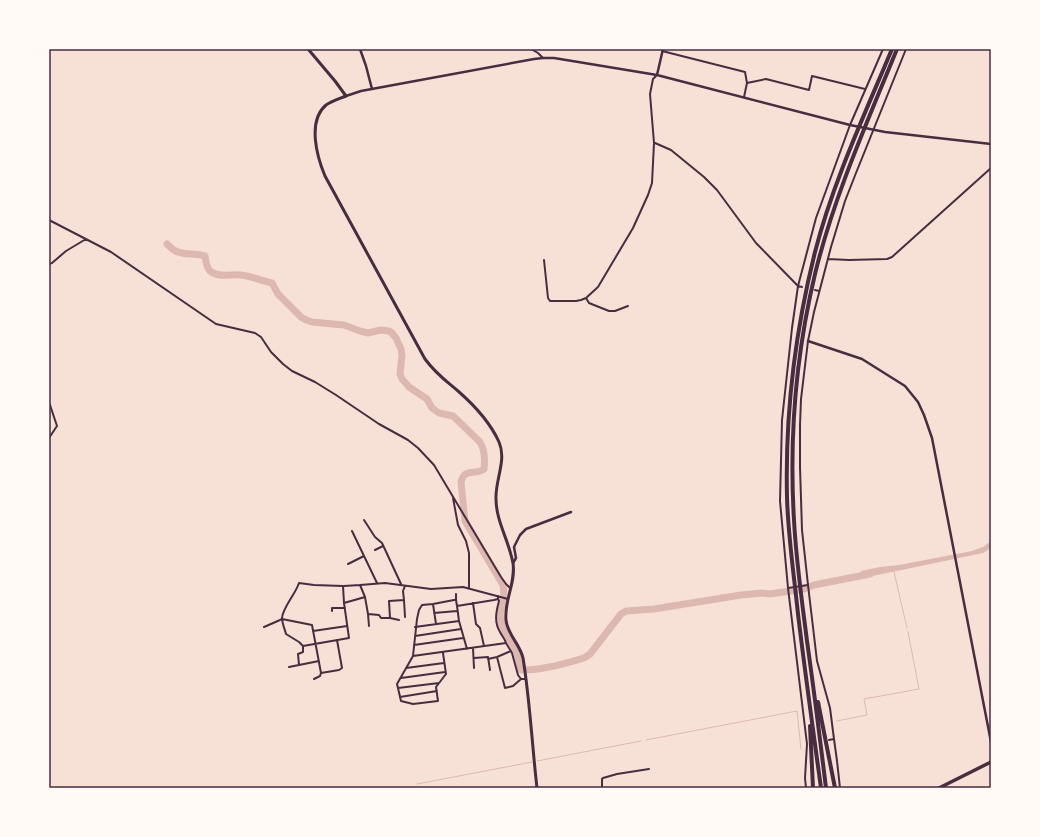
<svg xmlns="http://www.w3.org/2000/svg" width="1040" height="837" viewBox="0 0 1040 837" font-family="'Varela Round',sans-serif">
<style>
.water{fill:#dcb8b0}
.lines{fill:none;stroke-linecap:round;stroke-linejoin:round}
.stream{stroke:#dcb8b0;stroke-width:1}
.river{stroke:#dcb8b0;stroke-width:7}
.minor{stroke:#4a2c40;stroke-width:2}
.tertiary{stroke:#4a2c40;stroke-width:2.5}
.secondary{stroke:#4a2c40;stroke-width:3}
.trunk{stroke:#4a2c40;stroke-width:3.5}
.motorway{stroke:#4a2c40;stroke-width:4}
.neatline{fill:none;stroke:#4a2c40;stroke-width:1.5}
</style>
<rect width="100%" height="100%" fill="#f7e1d7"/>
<!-- water -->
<path class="water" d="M 991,541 L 991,548 L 983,553 L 863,578 L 861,571 L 880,567 L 899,565 L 972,551 L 983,547 Z"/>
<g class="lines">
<!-- stream -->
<path class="stream" d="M 894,572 L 907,628
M 837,721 L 867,715 L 864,699 L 919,689 L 908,632
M 646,740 L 797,711 L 801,749
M 537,761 L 641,741
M 417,784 L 532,762"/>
<!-- river -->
<path class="river" d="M 167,244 C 170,247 174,251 178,252 C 186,255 196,253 205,256 C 206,261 206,267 210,271 C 217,278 232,274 241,275 C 251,276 262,281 272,283 L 278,294 L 301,317 L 306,320 L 312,322 L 344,325 L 360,331 L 368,333 L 381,330 L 389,331 L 392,333 L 396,338 L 401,349 L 402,355 L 400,374 L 402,379 L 409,387 L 427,399 L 432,408 L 439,413 L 453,416 L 480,442 C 485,450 485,460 484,469 C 475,476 465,467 461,482 L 465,521 L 503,585 L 504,594 L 500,615 L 502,626 L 517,653 L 521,670 C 540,671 566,663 584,658 L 590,654 L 621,614 L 626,611 L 654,609 L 741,595 L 762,593 L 770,594 L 804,589 L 814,585 L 870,574"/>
<!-- minor -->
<path class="minor" d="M 531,49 L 538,53 L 543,58
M 662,51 L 745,72 L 747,83 L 744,97
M 747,83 L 766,79 L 809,90 L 812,76 L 865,89
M 655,143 L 671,150 L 704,177 L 717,190 L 756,243 L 798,286 L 802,287
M 49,220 L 111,252 L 216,324 L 255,333 L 261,337 L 271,352 L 283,364 L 292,371 L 315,382 L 336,395 L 379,424 L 408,440 L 418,448 L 434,465 L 501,577 L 506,584 L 510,588
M 828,259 L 849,260 L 887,259 L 892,257 L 991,168
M 544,260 L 548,298 L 550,301 L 576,301 L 581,300 L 586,298 L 598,287 L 633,228 L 648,195 L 652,183 L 654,143 L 650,94 L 653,79 L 657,75
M 49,264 L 52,263 L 66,251 L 86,239
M 815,290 L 819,291
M 586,298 L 589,303 L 609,311 L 615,311 L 628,306
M 49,402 L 57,426 L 49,438
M 453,498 L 458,525 L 466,541 L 469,553 L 469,588
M 364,520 L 375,537 L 382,543 L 401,584
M 352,531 L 377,583
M 375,550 L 383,546
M 348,564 L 364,556
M 344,586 L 360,585
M 788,588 L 808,585
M 456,594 L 456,601
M 365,597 L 368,614 L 379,615 L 381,618 L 390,618 L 389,601 L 404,600 L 403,591 L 405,586
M 498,599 L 499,601 C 496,612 494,622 500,632 C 502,636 505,639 506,643
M 404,600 L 405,617
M 344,603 L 349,638 L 303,646 L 299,642 L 286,634 C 285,630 282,623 282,618 C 283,607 295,595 299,583 L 314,585 L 343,586 L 344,603 L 365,597 L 360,585 L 385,583 L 431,589 L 463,587 L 508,599
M 473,603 L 476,624 L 480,628 L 484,646
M 433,604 L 436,624
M 332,611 L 332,608 L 345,608
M 434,613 L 457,611
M 368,614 L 369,626
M 390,618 L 399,620
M 264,627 L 280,620 L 282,619 L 312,625 L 321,673 L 339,670 L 342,668 L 337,640
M 415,627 L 459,621
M 313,631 L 347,626
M 415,636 L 461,629
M 414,645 L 463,638
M 473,648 L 474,668
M 467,649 L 459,621 L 457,606 L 494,600 L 498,599 L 498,596
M 443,653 L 446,674 L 436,687 L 438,701 L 413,704 L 401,701 L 397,684 L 413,656 L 417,619 L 419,610 L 422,605 L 433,604 L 454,600 L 456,600 L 457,606
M 413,656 L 506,643 L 512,653 L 518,675 L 521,679 L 526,679
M 497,657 L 505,688 L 513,686 L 521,679
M 474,658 L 488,657 L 490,670
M 488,659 L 497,657 L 511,651
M 299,665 L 298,654 L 303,652 L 303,647
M 289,667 L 319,661
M 406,668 L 444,663
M 401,678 L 445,672
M 314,679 L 320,676 L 321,673
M 398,688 L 439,683
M 400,697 L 437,691
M 829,740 L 834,739
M 602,788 L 602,779 L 603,778 L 617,774 L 649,769
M 806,788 L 805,778 L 807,744 L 788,588 L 780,501 L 782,420 L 792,328 L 798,286 L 816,218 L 850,125 L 883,49
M 840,788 L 837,761 L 834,739 L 830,708 L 817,661 L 808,585 L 802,530 L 800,467 L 800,425 L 801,399 L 808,341 L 814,312 L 831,247 L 845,201 L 856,173 L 906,49"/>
<!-- tertiary -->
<path class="tertiary" d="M 360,49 L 366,66 L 372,89
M 657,75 L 663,49
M 346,96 L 361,91 L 534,59 L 543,58 L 554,58 L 657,75 L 850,125 L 885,132 L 991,144
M 808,341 L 862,359 L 905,386 L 918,402 L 924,415 L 932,438 L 991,742
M 513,563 L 516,558 L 514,547 L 520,535 L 526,529 L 571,512"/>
<!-- secondary -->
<path class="secondary" d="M 308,49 L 335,81 L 346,96 C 339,99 332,101 326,105 C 307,121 317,157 325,176 L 425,359 C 436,374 445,380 458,391 C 474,405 490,422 499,442 C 507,460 495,480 496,499 C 496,521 509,541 513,563 C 516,583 504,600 506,620 C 507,634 520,644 523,658 C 530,701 532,745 537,788"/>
<!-- trunk -->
<path class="trunk" d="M 939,788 L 991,762"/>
<!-- motorway -->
<path class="motorway" d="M 818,702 L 835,788
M 810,726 L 813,788
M 821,788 C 813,730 805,672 798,614 C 794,575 788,536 787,497 C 785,414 795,332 815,252 C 833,182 864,116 892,49
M 826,788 C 820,739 814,690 807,641 C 802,601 796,560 794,520 C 789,437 796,354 815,274 C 834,196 867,123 897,49"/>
</g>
<!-- border -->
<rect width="1040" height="837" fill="none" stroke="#fffaf5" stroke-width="100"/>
<rect x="50" y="50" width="940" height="737" class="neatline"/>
</svg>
